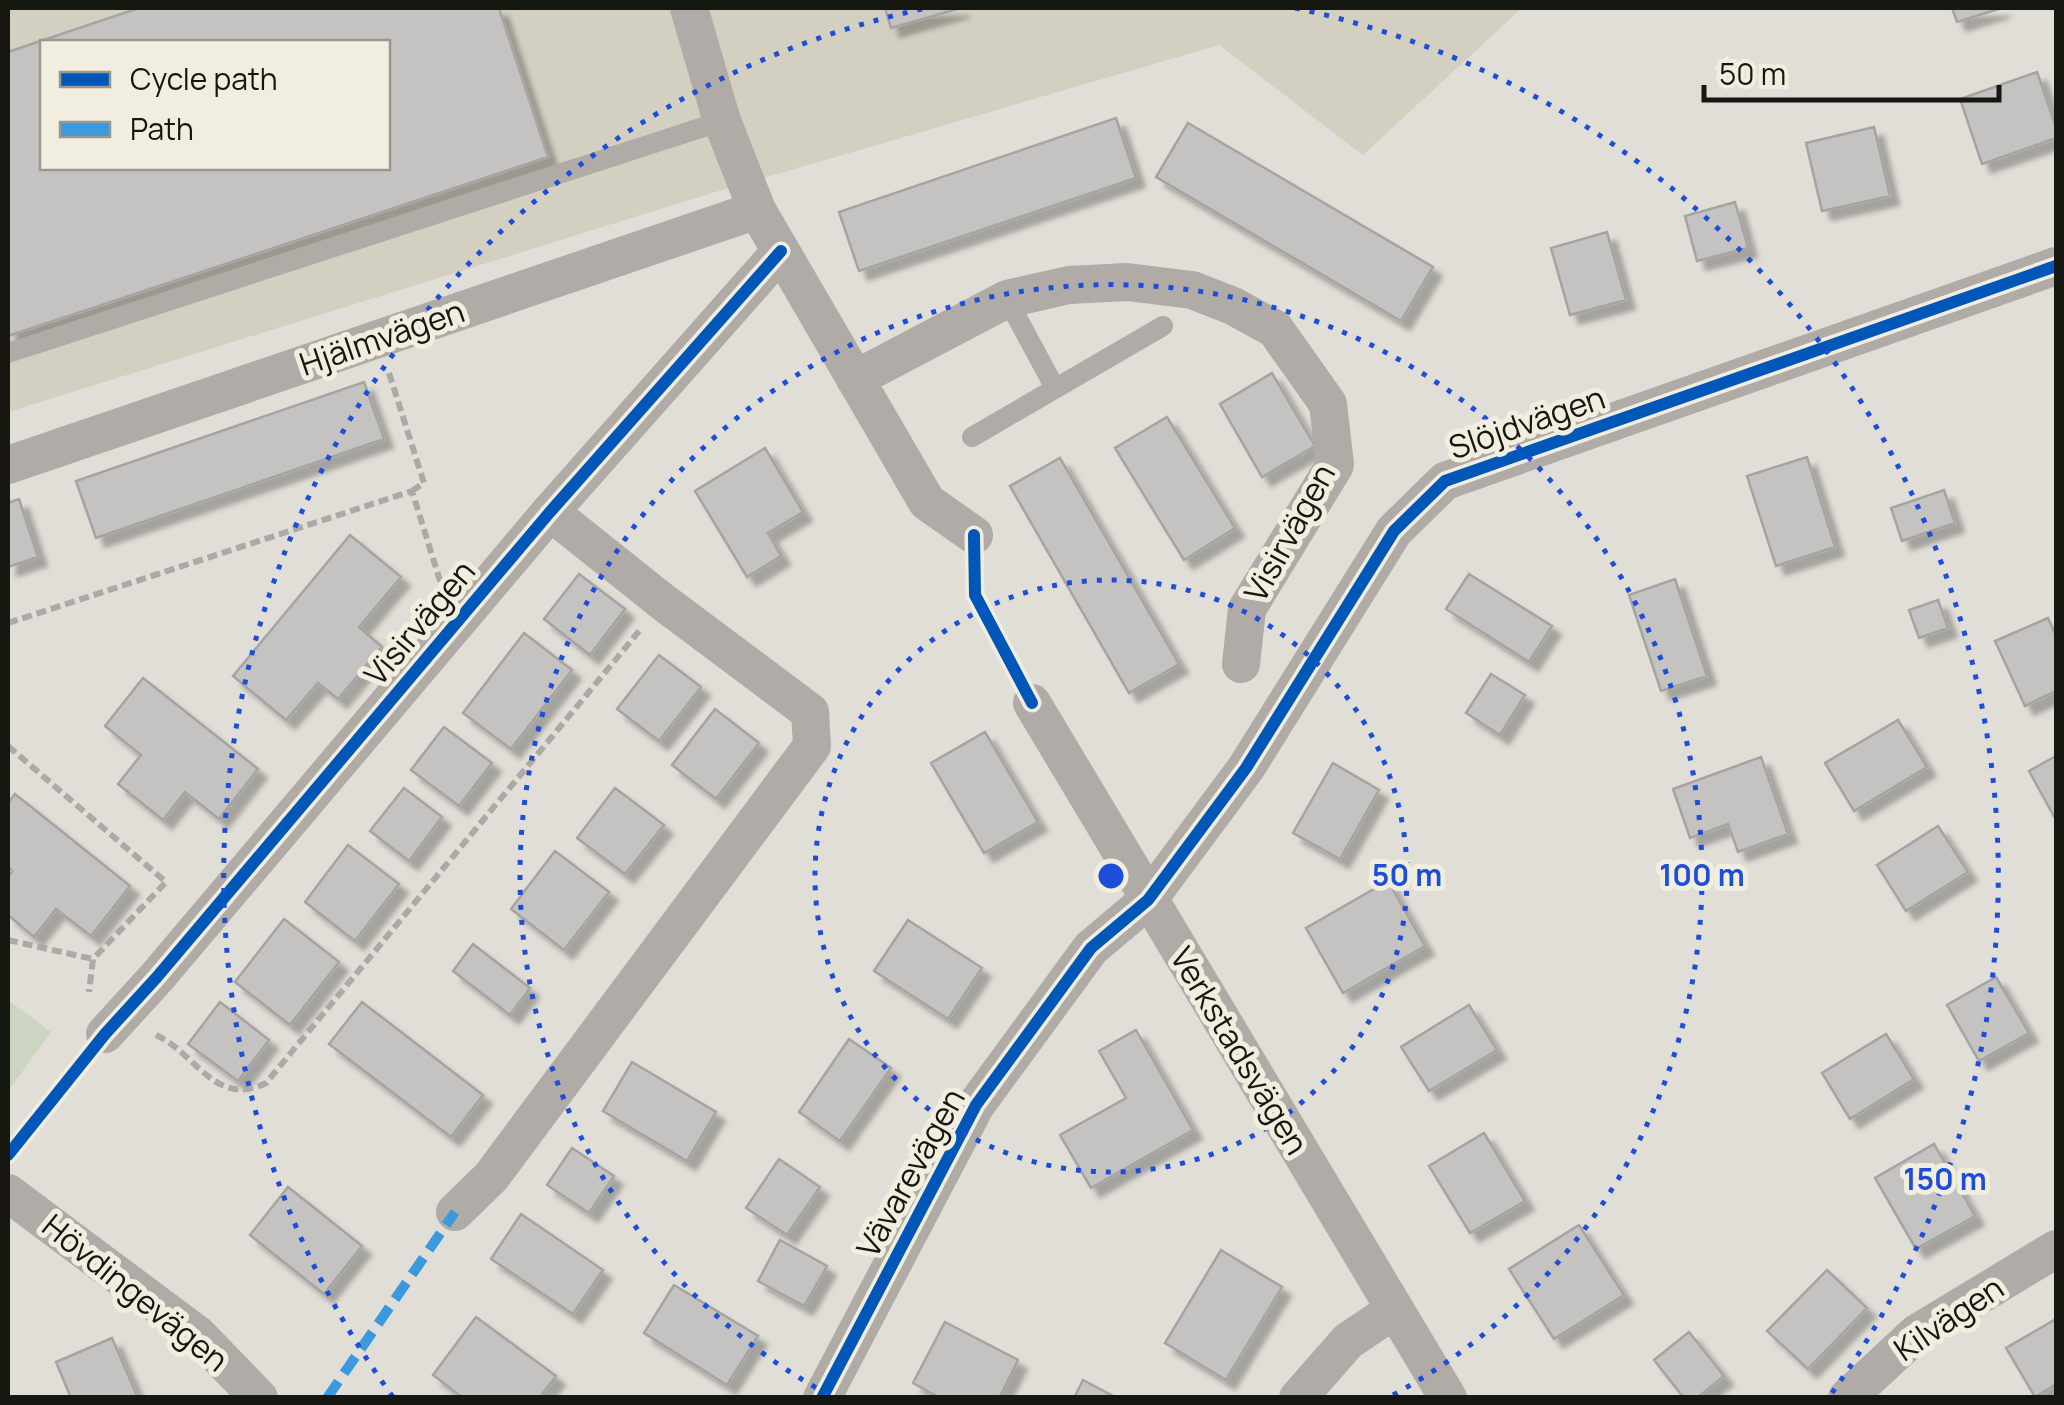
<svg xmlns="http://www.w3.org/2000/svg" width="2064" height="1405" viewBox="0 0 2064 1405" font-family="Manrope,sans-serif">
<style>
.built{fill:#d3d0c2;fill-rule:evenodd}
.green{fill:#ccd5c2}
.building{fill:#c5c3c2;stroke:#a6a4a2;stroke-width:2.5;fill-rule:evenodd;filter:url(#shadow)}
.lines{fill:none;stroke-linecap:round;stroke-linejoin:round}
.path{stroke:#ada9a6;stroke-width:6;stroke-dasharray:10 5;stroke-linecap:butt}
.service{stroke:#b0aba7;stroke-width:20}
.minor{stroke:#b0aba7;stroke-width:38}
.quiet{stroke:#3b9ade;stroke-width:10;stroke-dasharray:20 10;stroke-linecap:butt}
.cycleway-casing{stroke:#f1eee0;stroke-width:19}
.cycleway{stroke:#0057b8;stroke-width:12}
.ring{fill:none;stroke:#1d4ed8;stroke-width:5;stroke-dasharray:5 10}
.labels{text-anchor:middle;stroke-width:10;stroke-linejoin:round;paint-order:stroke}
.street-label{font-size:32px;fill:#171712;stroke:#f1eee0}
.centre{fill:#1d4ed8;stroke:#f1eee0;stroke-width:5}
.ring-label{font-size:30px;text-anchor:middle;font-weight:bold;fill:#1d4ed8;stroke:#f1eee0;stroke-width:10;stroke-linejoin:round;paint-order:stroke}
</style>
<defs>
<filter id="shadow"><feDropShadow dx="9" dy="9" stdDeviation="2.5" flood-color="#0004"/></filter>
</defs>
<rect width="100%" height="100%" fill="#e0ded6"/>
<!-- built -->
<path class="built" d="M 8,8 L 1522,8 L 1363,155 L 1219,45 L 712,193 L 8,412 ZM 42,42 L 388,42 L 388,168 L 42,168 Z"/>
<!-- green -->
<path class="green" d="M 8,1000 L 51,1032 L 8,1091 Z"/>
<!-- building -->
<path class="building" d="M 139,8 L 499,8 L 548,157 L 8,336 L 8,52 ZM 42,42 L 388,42 L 388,168 L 42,168 Z
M 885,8 L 961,8 L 891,28 Z
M 1952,8 L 2002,8 L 1957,22 Z
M 2037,72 L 2056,127 L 2056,138 L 1982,164 L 1960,99 Z
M 1116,118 L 1136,178 L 859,271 L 839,212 Z
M 1188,123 L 1433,267 L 1401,321 L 1156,177 Z
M 1874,127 L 1890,196 L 1822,211 L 1806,143 Z
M 1735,202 L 1748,248 L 1697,261 L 1685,216 Z
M 1607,232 L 1626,300 L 1570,315 L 1551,248 Z
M 1272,373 L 1315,446 L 1262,477 L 1220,404 Z
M 364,382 L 384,439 L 96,538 L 76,481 Z
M 1167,417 L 1235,528 L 1184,560 L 1115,448 Z
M 765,448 L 803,512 L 768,533 L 781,556 L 747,577 L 695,491 Z
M 1807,457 L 1835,547 L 1776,566 L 1747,476 Z
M 1060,458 L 1179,664 L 1129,693 L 1010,486 Z
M 1944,490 L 1955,523 L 1902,541 L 1891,508 Z
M 19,499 L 38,557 L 8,567 L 8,503 Z
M 350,535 L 401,577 L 359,627 L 382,647 L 338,699 L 318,683 L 286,720 L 233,676 Z
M 579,574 L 625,609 L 590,655 L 544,619 Z
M 1469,574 L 1552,626 L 1529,662 L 1446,609 Z
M 1675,579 L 1707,676 L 1661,691 L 1629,595 Z
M 1938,600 L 1948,628 L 1919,638 L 1909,610 Z
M 2048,618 L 2056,636 L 2056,691 L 2025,706 L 1995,641 Z
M 524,633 L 572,670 L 511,749 L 463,713 Z
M 659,655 L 701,687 L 659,741 L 617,709 Z
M 1491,674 L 1525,695 L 1500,735 L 1466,713 Z
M 143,678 L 258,769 L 219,819 L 185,792 L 163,820 L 118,784 L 141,755 L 105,726 Z
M 715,709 L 759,743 L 716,799 L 672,765 Z
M 1898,720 L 1927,767 L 1854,811 L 1825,763 Z
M 444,727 L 492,763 L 459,806 L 411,770 Z
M 985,732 L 1038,822 L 984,853 L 931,763 Z
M 2056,756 L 2056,820 L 2029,771 Z
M 1761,757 L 1788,834 L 1738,852 L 1728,824 L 1690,838 L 1673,789 Z
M 1333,763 L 1379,790 L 1340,859 L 1293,833 Z
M 404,788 L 442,817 L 409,861 L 370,831 Z
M 615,788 L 664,825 L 625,874 L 577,838 Z
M 15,794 L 130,886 L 91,936 L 56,909 L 34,937 L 8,915 L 8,877 L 12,871 L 8,867 L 8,803 Z
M 1938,826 L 1968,872 L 1906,911 L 1877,865 Z
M 348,845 L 399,884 L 355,941 L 305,902 Z
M 555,851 L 609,892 L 564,950 L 511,909 Z
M 1388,881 L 1425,946 L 1343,993 L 1306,928 Z
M 284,919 L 339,962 L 290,1025 L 235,982 Z
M 908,920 L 982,968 L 948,1019 L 874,971 Z
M 473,944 L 530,988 L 510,1015 L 453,971 Z
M 1996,977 L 2029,1033 L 1979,1061 L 1947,1005 Z
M 220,1002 L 269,1040 L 238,1081 L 188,1044 Z
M 362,1002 L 483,1095 L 451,1137 L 329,1044 Z
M 1469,1005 L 1497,1050 L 1429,1091 L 1401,1047 Z
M 1136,1030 L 1193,1130 L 1091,1188 L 1060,1135 L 1126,1098 L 1099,1051 Z
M 1886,1034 L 1914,1079 L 1850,1119 L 1822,1073 Z
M 849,1039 L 891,1068 L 840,1141 L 799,1112 Z
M 632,1062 L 716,1112 L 687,1161 L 603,1111 Z
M 1484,1133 L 1525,1201 L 1470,1233 L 1429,1166 Z
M 1934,1144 L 1975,1216 L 1916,1249 L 1875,1178 Z
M 572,1148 L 614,1176 L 589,1213 L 547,1185 Z
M 779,1159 L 820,1187 L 787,1235 L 746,1208 Z
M 288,1187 L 362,1246 L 324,1294 L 250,1235 Z
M 521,1214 L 603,1270 L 573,1314 L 491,1259 Z
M 1579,1225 L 1624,1295 L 1554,1339 L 1509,1269 Z
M 780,1240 L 827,1266 L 804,1306 L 758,1281 Z
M 1221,1250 L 1282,1287 L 1226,1380 L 1165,1343 Z
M 1827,1270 L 1867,1308 L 1808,1369 L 1767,1331 Z
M 674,1285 L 758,1336 L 727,1385 L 644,1333 Z
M 476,1317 L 556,1376 L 539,1398 L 463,1398 L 433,1375 Z
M 2056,1319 L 2056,1384 L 2035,1397 L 2006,1348 Z
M 945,1322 L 1018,1360 L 999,1398 L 940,1398 L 913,1383 Z
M 1689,1332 L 1724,1376 L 1697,1398 L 1684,1398 L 1654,1360 Z
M 112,1338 L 138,1398 L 71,1398 L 56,1362 Z
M 1083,1380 L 1117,1398 L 1074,1398 Z"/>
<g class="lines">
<!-- path -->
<path class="path" d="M 389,373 L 424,483 L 412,491
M 8,623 L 412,491 L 441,584
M 8,746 L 166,882 L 93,959 L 89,992
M 8,940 L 93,959
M 156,1035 C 197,1054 215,1108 266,1083 L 640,630"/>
<!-- service -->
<path class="service" d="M 1007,299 L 1055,388
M 8,353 L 722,121
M 972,437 L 1163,326"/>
<!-- minor -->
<path class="minor" d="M 689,8 L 722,121 L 757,210 L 927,502 L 974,535
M 855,379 L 1007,299 L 1069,285 L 1127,282 L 1192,290 L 1233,306 L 1275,329 L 1328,404 L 1335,465 L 1247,609 L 1241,664
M 8,465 L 757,210
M 1032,703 L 1448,1398
M 105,1034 L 157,977 L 550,512 L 781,251
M 8,1193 L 198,1335 L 259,1398
M 455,1212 L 491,1177 L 812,746 L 810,712 L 663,602 L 550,512
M 822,1398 L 976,1105 L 1091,948 L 1148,900 L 1246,768 L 1394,531 L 1445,481 L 2056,266
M 1298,1398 L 1348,1341 L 1394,1310
M 1847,1398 L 1917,1333 L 2056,1249"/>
<!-- quiet -->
<path class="quiet" d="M 327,1398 L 455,1212"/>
<defs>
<path id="cycleway" d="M 974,535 L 975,595 L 1032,703
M 8,1155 L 105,1034 L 157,977 L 550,512 L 781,251
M 822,1398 L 976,1105 L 1091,948 L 1148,900 L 1246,768 L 1394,531 L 1445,481 L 2056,266"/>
</defs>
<!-- cycleway casing -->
<use href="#cycleway" class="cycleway-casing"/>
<!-- cycleway -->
<use href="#cycleway" class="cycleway"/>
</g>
<!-- distance rings -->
<g class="ring">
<circle cx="1111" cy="876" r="296"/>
<path d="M829 1395A591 591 0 1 1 1393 1395"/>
<path d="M393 1397A887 887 0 0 1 927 8M1295 8A887 887 0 0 1 1829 1397"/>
</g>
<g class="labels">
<!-- street labels -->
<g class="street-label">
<text transform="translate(382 338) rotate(-19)" y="11">Hjälmvägen</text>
<text transform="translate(1527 423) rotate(-19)" y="11">Slöjdvägen</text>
<text transform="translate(1290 533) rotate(-61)" y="11">Visirvägen</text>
<text transform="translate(420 623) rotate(-50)" y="11">Visirvägen</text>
<text transform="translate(1239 1051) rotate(59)" y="11">Verkstadsvägen</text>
<text transform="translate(911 1173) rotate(-61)" y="11">Vävarevägen</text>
<text transform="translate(135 1293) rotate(39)" y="11">Hövdingevägen</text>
<text transform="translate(1949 1319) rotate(-34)" y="11">Kilvägen</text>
</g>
</g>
<circle cx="1111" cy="876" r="15" class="centre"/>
<g class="ring-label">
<text x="1407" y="886">50 m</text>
<text x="1702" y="886">100 m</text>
<text x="1945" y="1190">150 m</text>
</g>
<!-- border -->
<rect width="2064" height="1405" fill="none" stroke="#171712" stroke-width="20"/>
<!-- legend -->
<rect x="40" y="40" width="350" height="130" fill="#f1eee0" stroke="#9a988e" stroke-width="2.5"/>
<rect x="60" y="72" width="50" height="15" fill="#0057b8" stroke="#9a988e" stroke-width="2.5"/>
<text x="130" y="90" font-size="30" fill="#171712">Cycle path</text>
<rect x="60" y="122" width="50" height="15" fill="#3b9ade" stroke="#9a988e" stroke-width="2.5"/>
<text x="130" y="140" font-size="30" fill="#171712">Path</text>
<!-- scale -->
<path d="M1704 85v15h295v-15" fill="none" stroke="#171712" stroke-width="5"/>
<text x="1719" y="85" font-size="30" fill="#171712" stroke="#f1eee0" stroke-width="8" paint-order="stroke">50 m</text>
</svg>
